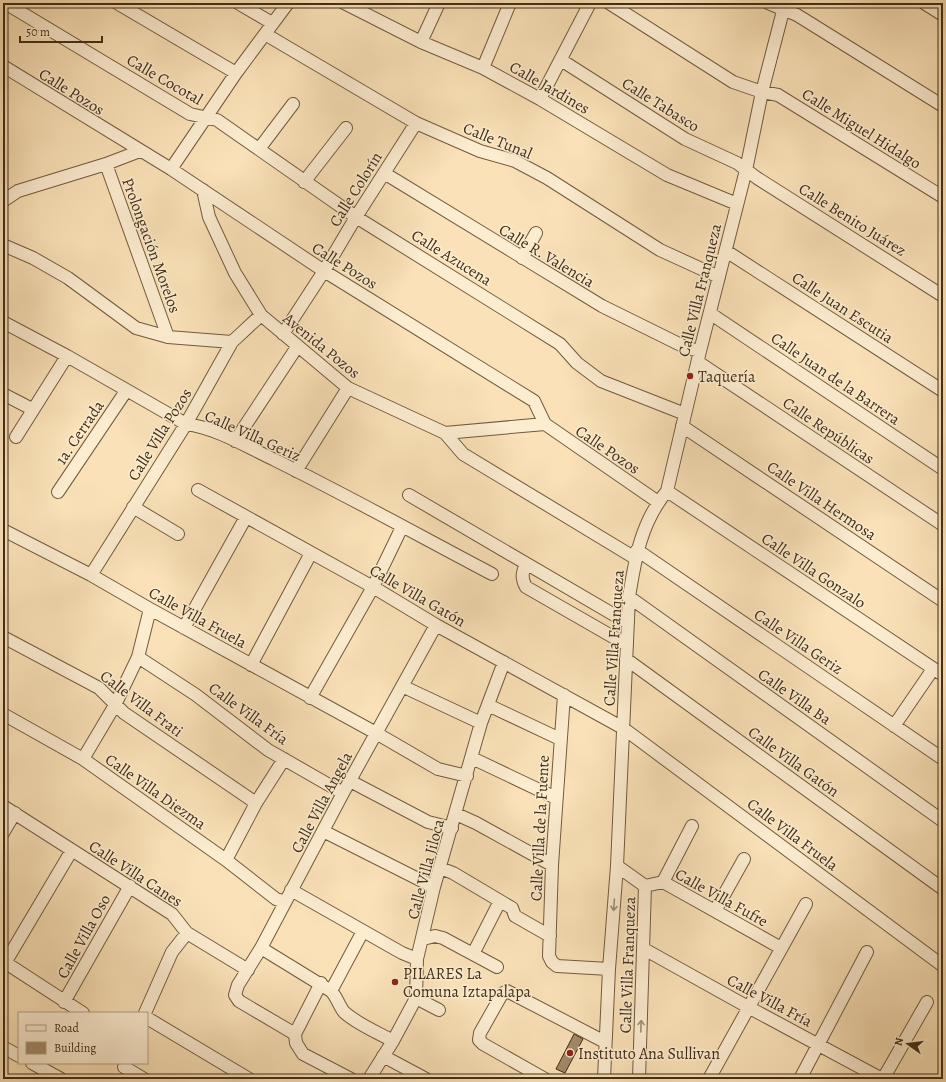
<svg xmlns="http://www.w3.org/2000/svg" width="946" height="1082" viewBox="0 0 946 1082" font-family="Alegreya,serif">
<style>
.building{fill:#a28b6a;stroke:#422e16}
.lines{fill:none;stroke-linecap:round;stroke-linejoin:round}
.minor-casing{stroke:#705b3e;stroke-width:14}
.minor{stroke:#fcecd0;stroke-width:12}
.oneway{stroke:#9f8d73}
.poi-dot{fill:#8f2418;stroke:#fcecd0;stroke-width:1.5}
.labels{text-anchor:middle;stroke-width:3;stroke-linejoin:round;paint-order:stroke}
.street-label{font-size:16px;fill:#422e16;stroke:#fcecd0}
.poi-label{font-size:16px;fill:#422e16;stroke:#fcecd0;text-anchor:start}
</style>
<rect width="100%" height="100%" fill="#fae1b7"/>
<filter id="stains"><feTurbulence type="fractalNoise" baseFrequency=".005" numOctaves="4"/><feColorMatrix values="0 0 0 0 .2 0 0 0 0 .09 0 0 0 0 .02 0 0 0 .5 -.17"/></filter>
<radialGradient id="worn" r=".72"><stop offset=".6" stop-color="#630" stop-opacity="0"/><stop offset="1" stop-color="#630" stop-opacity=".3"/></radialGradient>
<!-- building -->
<path class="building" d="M 574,1034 L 583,1039 L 565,1073 L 556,1069 Z"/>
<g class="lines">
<defs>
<path id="minor" d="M 117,3 L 236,73
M 238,3 L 272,23
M 344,3 L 421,42 L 483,68 L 540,99 L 667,175 L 737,204
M 609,3 L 733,82 L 762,92 L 778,95 L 943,197
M 768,3 L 797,15 L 943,106
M 924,3 L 943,15
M 7,4 L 190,114 L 217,120 L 356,217 L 560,344 L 577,363 L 601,381 L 685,414
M 265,34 L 416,123 L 480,151 L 515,161 L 547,178 L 660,250 L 719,277
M 421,42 L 439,3
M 561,60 L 685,139 L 737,163 L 757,178 L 943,296
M 3,66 L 171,169 L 324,271 L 534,401 L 545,424 L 658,502
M 483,68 L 510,3
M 540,99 L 590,3
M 259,149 L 293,104
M 106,164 L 168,337
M 171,169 L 236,73 L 288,3
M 384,173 L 602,306 L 687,348 L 700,351
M 304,182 L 346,128
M 203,190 L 209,217 L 235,273 L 261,315 L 348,388 L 445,433 L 545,424
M 3,201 L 18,191 L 106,164 L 140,151
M 3,245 L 33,258 L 68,278 L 136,328 L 168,337 L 232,342
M 726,251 L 943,391
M 522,258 L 536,233
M 711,314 L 943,469
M 3,322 L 67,356 L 186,424 C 217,428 247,447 275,460 C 348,496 420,536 492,574
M 283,334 L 324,271 L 356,217 L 416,123
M 698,362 L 943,525
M 3,394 L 32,409
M 682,426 L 943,601
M 445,433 L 463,454 L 635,558
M 16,437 L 67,356
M 235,441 L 297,347
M 296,471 L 348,388
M 198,490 L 373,587 L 436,625 L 623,728 L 943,966
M 667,491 L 943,675
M 58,492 L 126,391
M 409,495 L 628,623
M 133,507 L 178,534
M 3,530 L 91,575 L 150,609 L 376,733 L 438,769 L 467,776
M 637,550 L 943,759
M 526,564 C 522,573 521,578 526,587 L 627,645
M 91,575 L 186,424 L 232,342 L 261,315
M 629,597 L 943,821
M 184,628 L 246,517
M 3,637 L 99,688 L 124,713 L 256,803
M 138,657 L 196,695 L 268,750 L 343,793
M 626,659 L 943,889
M 251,665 L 311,553
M 402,686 L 481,723
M 564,695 L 552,865 L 549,956 L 552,962 L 557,966 L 609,969
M 310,698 L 373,587 L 402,527
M 488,705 L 560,739
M 3,714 L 83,759 L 226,860 L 276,899 L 285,902
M 894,726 L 933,669
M 472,758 L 556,798
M 83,759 L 115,705 L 138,657 L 150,609
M 350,781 L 428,822 L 452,828
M 3,806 L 172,914 L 187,933 L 248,970
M 456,814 L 476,823 L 552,865
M 323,831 L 434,887
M 3,833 L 15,813
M 226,860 L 256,803 L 284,759
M 617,866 L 645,886
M 440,868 L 453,873 L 512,908 L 515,916 L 550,936
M 663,882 L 692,826
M 645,886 L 663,882 L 781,948
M 291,890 L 402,953 L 417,959
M 715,911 L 744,859
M 423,939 L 435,936 L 443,938 L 497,967
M 261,948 L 331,991 C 337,997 339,1006 344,1012 C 357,1024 377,1032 393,1041
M 644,949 L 748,1007 L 882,1079
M 473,954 L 500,901
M 3,961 L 83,1013
M 5,963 L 72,850
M 331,991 L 363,931
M 416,998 L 439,1010
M 64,1002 L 130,886
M 145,1013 L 172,952 L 187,933
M 147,1018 L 249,1079
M 295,1034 L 321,983
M 3,1047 L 19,1056
M 383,1056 L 426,1079
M 32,1063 L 61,1079
M 124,1067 L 144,1079
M 351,1079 L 303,1054 L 296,1043 L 295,1034 L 239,1001 L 235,995 L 238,985 L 261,948 L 343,793 L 436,625
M 369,1079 L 393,1041 L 416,998 L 417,959 L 434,887 L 481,723 L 504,662
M 545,1079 L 483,1044 L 479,1040 L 480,1033 L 502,994 L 507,991 L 605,1042
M 604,1079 L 609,969 L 617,866 L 629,597 C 635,559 641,522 667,491 L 700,351 L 746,170 L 762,92 L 785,3
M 639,1079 L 645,886
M 709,1079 L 806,904
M 800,1079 L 867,952
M 883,1079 L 927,1002"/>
</defs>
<!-- minor casing -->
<use href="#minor" class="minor-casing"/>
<!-- minor -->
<use href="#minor" class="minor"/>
</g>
<!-- one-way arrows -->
<defs><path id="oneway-shaft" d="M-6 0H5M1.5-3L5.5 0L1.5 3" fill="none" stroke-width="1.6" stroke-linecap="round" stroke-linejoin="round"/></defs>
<g class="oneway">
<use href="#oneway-shaft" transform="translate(614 905) rotate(94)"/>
<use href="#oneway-shaft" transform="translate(641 1026) rotate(-88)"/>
</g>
<!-- markers -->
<g class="poi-dot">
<circle cx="690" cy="376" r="4"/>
<circle cx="395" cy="982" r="4"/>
<circle cx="570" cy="1053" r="4"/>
</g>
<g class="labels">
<!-- street labels -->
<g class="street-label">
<text transform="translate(165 79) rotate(30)" y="6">Calle Cocotal</text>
<text transform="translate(550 87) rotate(30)" y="6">Calle Jardines</text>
<text transform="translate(72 91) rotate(32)" y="6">Calle Pozos</text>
<text transform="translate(661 104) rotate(32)" y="6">Calle Tabasco</text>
<text transform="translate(862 128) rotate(32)" y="6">Calle Miguel Hidalgo</text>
<text transform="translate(498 140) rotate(22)" y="6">Calle Tunal</text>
<text transform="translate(355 189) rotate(-58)" y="6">Calle Colorín</text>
<text transform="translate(853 219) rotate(32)" y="6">Calle Benito Juárez</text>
<text transform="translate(152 245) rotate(70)" y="6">Prolongación Morelos</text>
<text transform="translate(547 255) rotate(31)" y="6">Calle R. Valencia</text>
<text transform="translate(452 257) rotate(32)" y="6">Calle Azucena</text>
<text transform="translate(345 265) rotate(32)" y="6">Calle Pozos</text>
<text transform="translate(699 290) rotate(-76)" y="6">Calle Villa Franqueza</text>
<text transform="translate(843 307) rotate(33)" y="6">Calle Juan Escutia</text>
<text transform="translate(322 345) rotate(39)" y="6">Avenida Pozos</text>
<text transform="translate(836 378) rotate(34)" y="6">Calle Juan de la Barrera</text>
<text transform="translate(829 430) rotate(34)" y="6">Calle Repúblicas</text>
<text transform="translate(79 432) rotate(-56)" y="6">1a. Cerrada</text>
<text transform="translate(159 434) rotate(-58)" y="6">Calle Villa Pozos</text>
<text transform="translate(253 435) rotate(24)" y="6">Calle Villa Geriz</text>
<text transform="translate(608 449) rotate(34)" y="6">Calle Pozos</text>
<text transform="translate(822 500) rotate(34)" y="6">Calle Villa Hermosa</text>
<text transform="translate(814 570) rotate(34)" y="6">Calle Villa Gonzalo</text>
<text transform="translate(418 595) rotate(30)" y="6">Calle Villa Gatón</text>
<text transform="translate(198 617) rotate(29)" y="6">Calle Villa Fruela</text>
<text transform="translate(613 638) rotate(-86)" y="6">Calle Villa Franqueza</text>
<text transform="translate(799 641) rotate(34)" y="6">Calle Villa Geriz</text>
<text transform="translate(795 696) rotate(35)" y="6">Calle Villa Ba</text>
<text transform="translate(142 703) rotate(37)" y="6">Calle Villa Frati</text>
<text transform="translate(249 713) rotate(36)" y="6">Calle Villa Fría</text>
<text transform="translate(794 761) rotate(36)" y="6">Calle Villa Gatón</text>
<text transform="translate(156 791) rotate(35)" y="6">Calle Villa Diezma</text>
<text transform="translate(321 802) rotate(-62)" y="6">Calle Villa Angela</text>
<text transform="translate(539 828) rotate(-87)" y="6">Calle Villa de la Fuente</text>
<text transform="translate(793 834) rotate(37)" y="6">Calle Villa Fruela</text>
<text transform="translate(425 869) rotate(-75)" y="6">Calle Villa Jiloca</text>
<text transform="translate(136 873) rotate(33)" y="6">Calle Villa Canes</text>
<text transform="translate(722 897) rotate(29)" y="6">Calle Villa Fufre</text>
<text transform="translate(83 936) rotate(-61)" y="6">Calle Villa Oso</text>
<text transform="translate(627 965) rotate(-88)" y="6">Calle Villa Franqueza</text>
<text transform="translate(770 1000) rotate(28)" y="6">Calle Villa Fría</text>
</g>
<!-- poi labels -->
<g class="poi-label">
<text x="698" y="382">Taquería</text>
<text x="403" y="979">PILARES La<tspan x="403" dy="18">Comuna Iztapalapa</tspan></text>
<text x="578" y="1059">Instituto Ana Sullivan</text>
</g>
</g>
<!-- margin -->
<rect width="946" height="1082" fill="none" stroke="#fae1b7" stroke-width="16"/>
<rect x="4" y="4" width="938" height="1074" fill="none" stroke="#422e16" stroke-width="2"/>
<rect x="8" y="8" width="930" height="1066" fill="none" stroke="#422e16"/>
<!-- legend -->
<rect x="18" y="1012" width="130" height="52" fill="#fcecd0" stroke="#b2a086"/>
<rect x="26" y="1025" width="20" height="6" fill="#fcecd0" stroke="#b2a086"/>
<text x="54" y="1032" font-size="12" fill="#422e16">Road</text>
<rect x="26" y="1042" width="20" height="12" fill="#a28b6a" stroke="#b2a086"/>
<text x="54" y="1052" font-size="12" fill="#422e16">Building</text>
<!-- north arrow -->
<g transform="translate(908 1044) rotate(284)" stroke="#fcecd0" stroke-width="3" paint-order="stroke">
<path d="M0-3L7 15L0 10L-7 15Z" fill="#422e16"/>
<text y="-6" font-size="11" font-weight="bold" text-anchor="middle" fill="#422e16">N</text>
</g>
<!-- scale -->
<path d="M20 36v6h82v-6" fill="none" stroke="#422e16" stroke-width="2"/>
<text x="26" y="36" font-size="12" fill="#422e16" stroke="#fcecd0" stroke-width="3" paint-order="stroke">50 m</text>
<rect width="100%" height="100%" filter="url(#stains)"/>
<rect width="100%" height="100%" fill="url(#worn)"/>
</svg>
